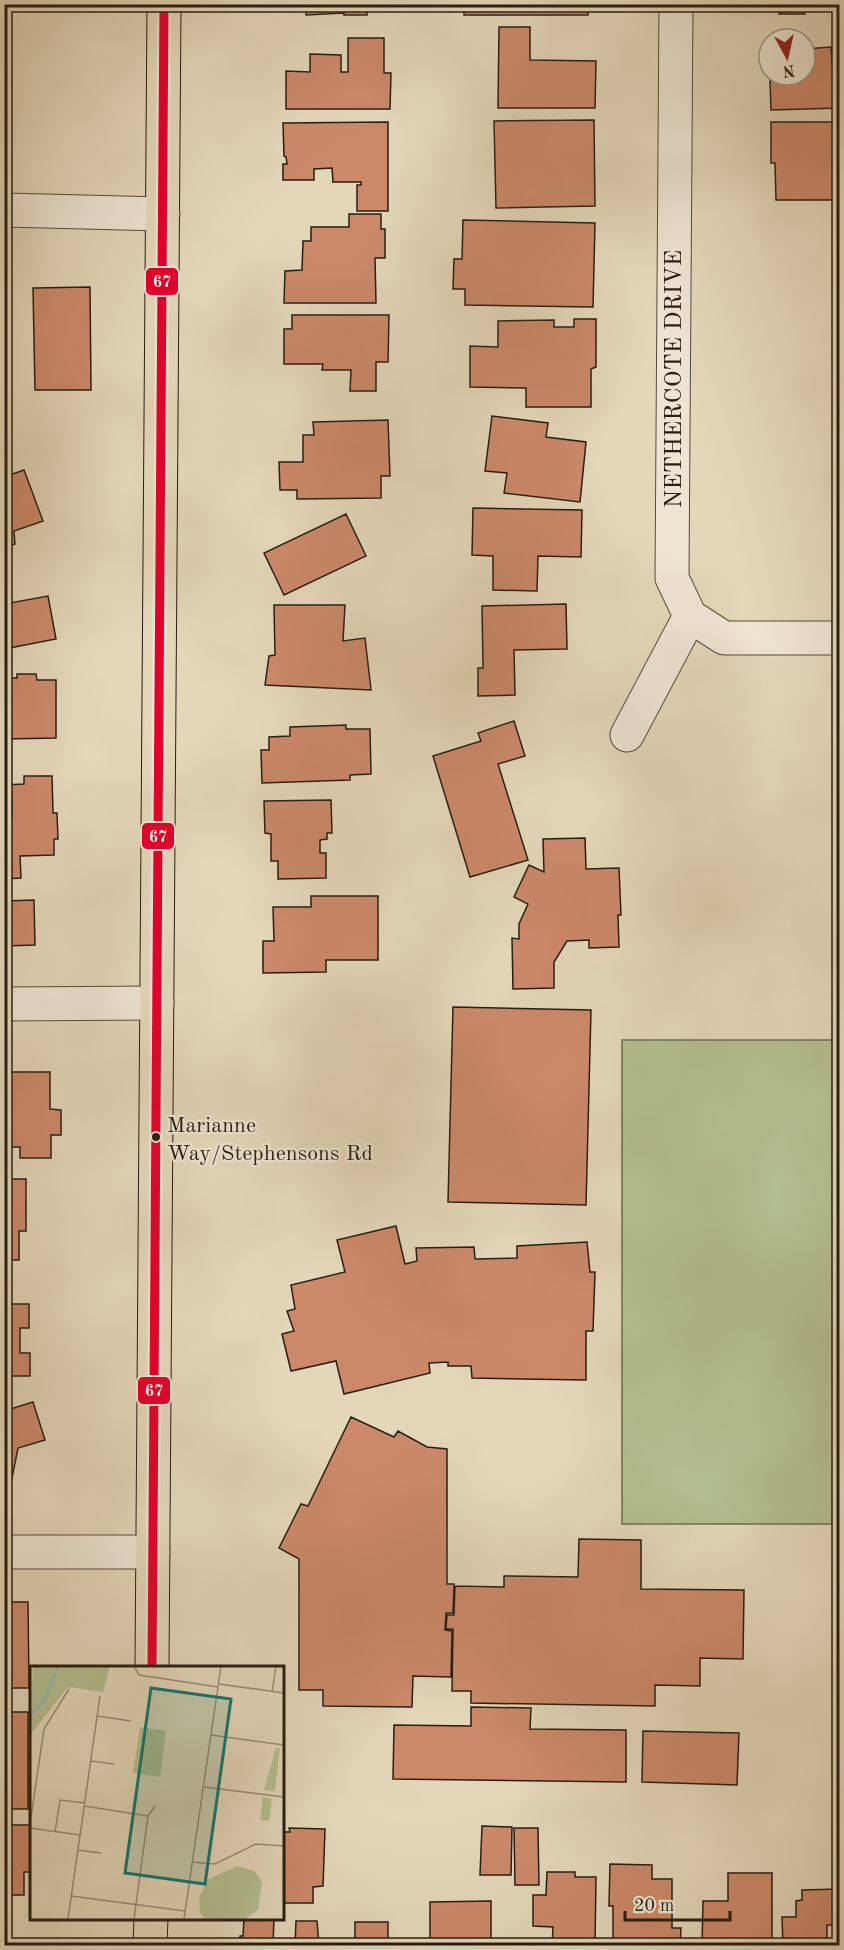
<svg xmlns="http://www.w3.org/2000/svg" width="844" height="1950" viewBox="0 0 844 1950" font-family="'Old Standard TT',serif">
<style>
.green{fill:#b3be90;stroke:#6e6e52;stroke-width:1.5}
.building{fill:#cb896a;stroke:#281e13;stroke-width:1.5}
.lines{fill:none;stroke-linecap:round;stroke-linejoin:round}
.minor-casing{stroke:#574c3c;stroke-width:35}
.primary-casing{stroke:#281e13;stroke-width:35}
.minor{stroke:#ede4d2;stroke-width:33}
.primary{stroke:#e3d6b9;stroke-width:33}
.bus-1-casing{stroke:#ede4d2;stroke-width:14}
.bus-1{stroke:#e4002b;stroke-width:9}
.bus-dot{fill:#281e13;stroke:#ede4d2;stroke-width:2}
.labels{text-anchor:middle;stroke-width:4.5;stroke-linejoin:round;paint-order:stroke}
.bus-label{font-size:22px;fill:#281e13;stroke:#ede4d2;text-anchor:start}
.street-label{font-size:24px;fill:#281e13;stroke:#ede4d2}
.inset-river{fill:none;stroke:#95b9ad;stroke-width:3}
.inset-road{fill:none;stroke:#988c77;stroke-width:1.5}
.view{fill:#0f766e;fill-opacity:0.15;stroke:#0f766e;stroke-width:3}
.inset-edge{fill:none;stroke:#281e13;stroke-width:3}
.line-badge{stroke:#ede4d2;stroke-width:2}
.badge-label{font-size:16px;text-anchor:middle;font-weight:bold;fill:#fff}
</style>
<rect width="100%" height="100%" fill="#e3d6b9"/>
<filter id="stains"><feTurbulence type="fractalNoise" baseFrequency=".00333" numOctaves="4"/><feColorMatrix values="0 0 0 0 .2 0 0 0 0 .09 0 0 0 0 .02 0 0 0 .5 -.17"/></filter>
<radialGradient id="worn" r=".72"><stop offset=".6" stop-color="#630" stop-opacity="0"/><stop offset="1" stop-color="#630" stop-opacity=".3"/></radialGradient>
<!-- green -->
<path class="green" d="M 622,1040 L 839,1040 L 839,1524 L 622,1524 Z"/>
<!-- building -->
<path class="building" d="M 306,4 L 367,4 L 367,15 L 344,15 L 344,13 L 306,15 Z
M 464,4 L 588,4 L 588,15 L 464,15 Z
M 779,4 L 805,4 L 805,14 L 779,14 Z
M 499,27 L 530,27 L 530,60 L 596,61 L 595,108 L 498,108 Z
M 348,38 L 384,38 L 384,73 L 391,73 L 390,109 L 286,109 L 286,71 L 310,72 L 310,54 L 341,55 L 341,72 L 348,72 Z
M 831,47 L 832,62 L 840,61 L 840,108 L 771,110 L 770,81 L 782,75 L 805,75 L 805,49 Z
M 594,120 L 595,206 L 496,208 L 494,121 Z
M 388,122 L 388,211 L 357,211 L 357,185 L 361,185 L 361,182 L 333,182 L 332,168 L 314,169 L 314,180 L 283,180 L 283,164 L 287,164 L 286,157 L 284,156 L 283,123 Z
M 771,122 L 840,122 L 840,200 L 776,200 L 775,163 L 771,163 Z
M 349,214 L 381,214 L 381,229 L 385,229 L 385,258 L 375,258 L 376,303 L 284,303 L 285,271 L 302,270 L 303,241 L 311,241 L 311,227 L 349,227 Z
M 463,220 L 595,223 L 593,307 L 465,305 L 465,289 L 453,289 L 454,259 L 462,259 Z
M 90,287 L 91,390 L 35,390 L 33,288 Z
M 292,315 L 389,315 L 388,362 L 376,362 L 376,391 L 350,391 L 351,370 L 322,370 L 323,364 L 284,364 L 284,329 L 292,329 Z
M 574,319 L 596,319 L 596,367 L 591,369 L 591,407 L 526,407 L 526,388 L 470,387 L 470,346 L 498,347 L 498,321 L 554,320 L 554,327 L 574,327 Z
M 492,416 L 548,423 L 546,437 L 586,442 L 580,502 L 504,493 L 507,473 L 485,471 Z
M 388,420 L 390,476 L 381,476 L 381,498 L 297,499 L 297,490 L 280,490 L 279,462 L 303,462 L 303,435 L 314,435 L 313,422 Z
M 24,470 L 43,521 L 14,531 L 15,544 L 4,548 L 4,477 Z
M 473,508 L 582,510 L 581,557 L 538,556 L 537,591 L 493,590 L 493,556 L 472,555 Z
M 346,514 L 366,556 L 284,595 L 264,553 Z
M 4,576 L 10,603 L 48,596 L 56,639 L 4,649 Z
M 566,604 L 567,649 L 514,650 L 515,695 L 478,696 L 478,668 L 483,668 L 482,606 Z
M 274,605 L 345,605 L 343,641 L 365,638 L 371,690 L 265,685 L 269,656 L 275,655 Z
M 17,674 L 36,674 L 37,680 L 56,680 L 56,738 L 4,739 L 4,682 L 7,682 L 7,678 L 17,678 Z
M 514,721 L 525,756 L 498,764 L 528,860 L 470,877 L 433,756 L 481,741 L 478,733 Z
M 346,725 L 346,729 L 370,729 L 371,774 L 350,775 L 350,780 L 262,783 L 261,750 L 269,750 L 269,737 L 290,736 L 290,727 Z
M 24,776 L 52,776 L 53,813 L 57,813 L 58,839 L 54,839 L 54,855 L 20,856 L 21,878 L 4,879 L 4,817 L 12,817 L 12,797 L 4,797 L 4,785 L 24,784 Z
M 331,800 L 332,833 L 327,833 L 327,839 L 320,840 L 320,853 L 326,853 L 326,878 L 278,879 L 278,861 L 271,861 L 271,834 L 265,833 L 264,801 Z
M 585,838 L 586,869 L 619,868 L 621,915 L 618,915 L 619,947 L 589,948 L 589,940 L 567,941 L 554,962 L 554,988 L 513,989 L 512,938 L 519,939 L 519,924 L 528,904 L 514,897 L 529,865 L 544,872 L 543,839 Z
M 311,896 L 378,896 L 378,960 L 326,960 L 326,972 L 263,973 L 263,941 L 274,941 L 273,907 L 311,907 Z
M 34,900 L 35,945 L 4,946 L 4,901 Z
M 453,1007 L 591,1010 L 586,1205 L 448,1202 Z
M 4,1072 L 50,1072 L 50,1109 L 61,1110 L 61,1135 L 51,1135 L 51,1158 L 20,1158 L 20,1147 L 4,1147 Z
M 4,1179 L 26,1179 L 26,1231 L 19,1231 L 19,1260 L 6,1260 L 4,1272 Z
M 396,1226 L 405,1264 L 417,1261 L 416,1248 L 474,1247 L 475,1259 L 517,1258 L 517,1246 L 587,1242 L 590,1272 L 595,1272 L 593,1331 L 586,1331 L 586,1380 L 472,1378 L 471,1366 L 448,1366 L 448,1362 L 429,1363 L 430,1373 L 344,1394 L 336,1361 L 291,1371 L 282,1334 L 294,1331 L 287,1311 L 295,1309 L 291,1285 L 345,1272 L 337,1240 Z
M 4,1304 L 29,1304 L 29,1328 L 20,1328 L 20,1353 L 30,1353 L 30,1376 L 4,1376 Z
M 33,1402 L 45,1440 L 18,1448 L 10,1488 L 4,1487 L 4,1411 Z
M 351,1417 L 394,1437 L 398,1431 L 427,1447 L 447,1449 L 447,1584 L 454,1584 L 453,1613 L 446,1613 L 445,1630 L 452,1631 L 451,1677 L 413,1676 L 412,1707 L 323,1706 L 323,1690 L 299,1690 L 299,1559 L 279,1548 L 301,1504 L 308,1506 Z
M 579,1539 L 641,1540 L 641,1589 L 744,1590 L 743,1659 L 700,1658 L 700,1686 L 655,1685 L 655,1706 L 471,1703 L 471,1691 L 452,1691 L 453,1629 L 446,1629 L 447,1615 L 454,1615 L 455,1586 L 504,1587 L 504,1576 L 578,1577 Z
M 4,1602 L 28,1602 L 29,1688 L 4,1688 Z
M 471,1707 L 531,1708 L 530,1729 L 626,1730 L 626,1782 L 393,1779 L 394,1725 L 471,1726 Z
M 4,1712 L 28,1712 L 28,1809 L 4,1809 Z
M 643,1731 L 739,1733 L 737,1785 L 642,1782 Z
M 4,1825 L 32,1825 L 32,1872 L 24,1872 L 24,1895 L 4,1895 Z
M 482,1826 L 512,1827 L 511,1875 L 480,1875 Z
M 289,1828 L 325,1829 L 323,1886 L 313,1887 L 313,1903 L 282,1903 L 282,1908 L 282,1832 L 290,1832 Z
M 514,1828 L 538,1828 L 539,1885 L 515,1885 Z
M 610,1864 L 652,1865 L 652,1879 L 672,1879 L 672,1928 L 681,1928 L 680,1946 L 613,1946 L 613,1906 L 609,1906 Z
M 547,1872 L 575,1872 L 575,1877 L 596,1877 L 595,1946 L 552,1946 L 553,1927 L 533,1926 L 533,1895 L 546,1895 Z
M 728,1873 L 772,1873 L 772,1946 L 702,1946 L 703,1901 L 728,1901 Z
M 840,1889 L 840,1925 L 827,1925 L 827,1946 L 783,1946 L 782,1917 L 796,1917 L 796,1901 L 802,1900 L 802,1890 Z
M 491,1901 L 491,1942 L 464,1942 L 464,1946 L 430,1946 L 430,1902 Z
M 244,1918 L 274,1918 L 273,1944 L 290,1944 L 290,1946 L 240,1946 L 240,1936 L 243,1936 Z
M 296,1921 L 317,1921 L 319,1945 L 349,1943 L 349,1946 L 295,1946 Z
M 355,1922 L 388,1922 L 388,1944 L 414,1944 L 414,1946 L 355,1946 Z
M 4,1935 L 6,1935 L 12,1946 L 4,1946 Z"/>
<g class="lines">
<defs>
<path id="minor" d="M 676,4 L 672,578 L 690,616
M 4,210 L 163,214
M 690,616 L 724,638 L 840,638
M 627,735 L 690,616
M 4,1004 L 157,1003
M 4,1552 L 153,1552"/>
<path id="primary" d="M 152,1668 L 164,4
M 150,1946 L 151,1918"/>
</defs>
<!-- minor casing -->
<use href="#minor" class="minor-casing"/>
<!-- primary casing -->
<use href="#primary" class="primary-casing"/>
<!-- minor -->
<use href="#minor" class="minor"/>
<!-- primary -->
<use href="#primary" class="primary"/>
<defs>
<path id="bus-1" d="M 152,1668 L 164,4"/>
</defs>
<!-- bus-1 casing -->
<use href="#bus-1" class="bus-1-casing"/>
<!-- bus-1 -->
<use href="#bus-1" class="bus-1"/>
</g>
<!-- markers -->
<circle class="bus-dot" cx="156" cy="1137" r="5"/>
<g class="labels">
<!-- bus labels -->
<g class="bus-label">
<text x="167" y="1132">Marianne<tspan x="167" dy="28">Way/Stephensons Rd</tspan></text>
</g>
<!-- street labels -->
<g class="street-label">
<text transform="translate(673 379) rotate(-90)" y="8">NETHERCOTE DRIVE</text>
</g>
</g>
<!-- overview -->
<g transform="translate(30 1666)">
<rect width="254" height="254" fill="#e3d6b9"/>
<path d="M 3,0 L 80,0 L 73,26 L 38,21 L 0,69 ZM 110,61 L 136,65 L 130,111 L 103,107 ZM 246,82 L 250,82 L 245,125 L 234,124 ZM 233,131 L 242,133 L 239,155 L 230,154 ZM 207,200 L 225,205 L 232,216 L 228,244 L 215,253 L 175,253 L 170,247 L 169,232 L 177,214 Z" fill="#b3be90"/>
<path class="inset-river" d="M 0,50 L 14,35 L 28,0"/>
<path class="inset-road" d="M 104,0 L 109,9 L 188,21M 189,18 L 254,27M 242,26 L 246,0M 67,50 L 101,55M 181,69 L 254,79M 61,95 L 84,98M 174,121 L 254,131M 54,140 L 118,150M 0,158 L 14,63 L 39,23M 0,162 L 50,169M 25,166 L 30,134 L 55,137M 48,184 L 71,187M 162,196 L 185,198 L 226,178 L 254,180M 41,230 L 155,245M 38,253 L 70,30M 104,253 L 118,150 L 125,140M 154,253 L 191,0"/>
<path class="view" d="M 121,22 L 201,33 L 175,218 L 95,207 Z"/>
<rect width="254" height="254" class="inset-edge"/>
</g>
<g class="line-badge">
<rect x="145" y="267" width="34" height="29" rx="6" fill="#e4002b"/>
<rect x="141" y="822" width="34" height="28" rx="6" fill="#e4002b"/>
<rect x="137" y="1376" width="34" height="29" rx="6" fill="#e4002b"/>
</g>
<g class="badge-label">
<text x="162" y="287">67</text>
<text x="158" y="842">67</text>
<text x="154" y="1396">67</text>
</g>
<!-- margin -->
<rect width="844" height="1950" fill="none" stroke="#e3d6b9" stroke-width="24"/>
<rect x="6" y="6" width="832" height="1938" fill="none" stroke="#281e13" stroke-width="3"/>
<rect x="12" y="12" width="820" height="1926" fill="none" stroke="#281e13" stroke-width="1.5"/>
<!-- north arrow -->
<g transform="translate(787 57) rotate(172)"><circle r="28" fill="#ede4d2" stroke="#9e9586" stroke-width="1.5"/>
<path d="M0-4.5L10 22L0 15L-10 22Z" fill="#8f2418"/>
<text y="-9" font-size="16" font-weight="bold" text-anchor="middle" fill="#281e13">N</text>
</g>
<!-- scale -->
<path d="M625 1911v9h105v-9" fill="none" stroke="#281e13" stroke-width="3"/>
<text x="634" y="1911" font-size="18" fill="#281e13" stroke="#ede4d2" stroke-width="4.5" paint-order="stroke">20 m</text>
<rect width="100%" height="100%" filter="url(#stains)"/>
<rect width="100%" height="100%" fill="url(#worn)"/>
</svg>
